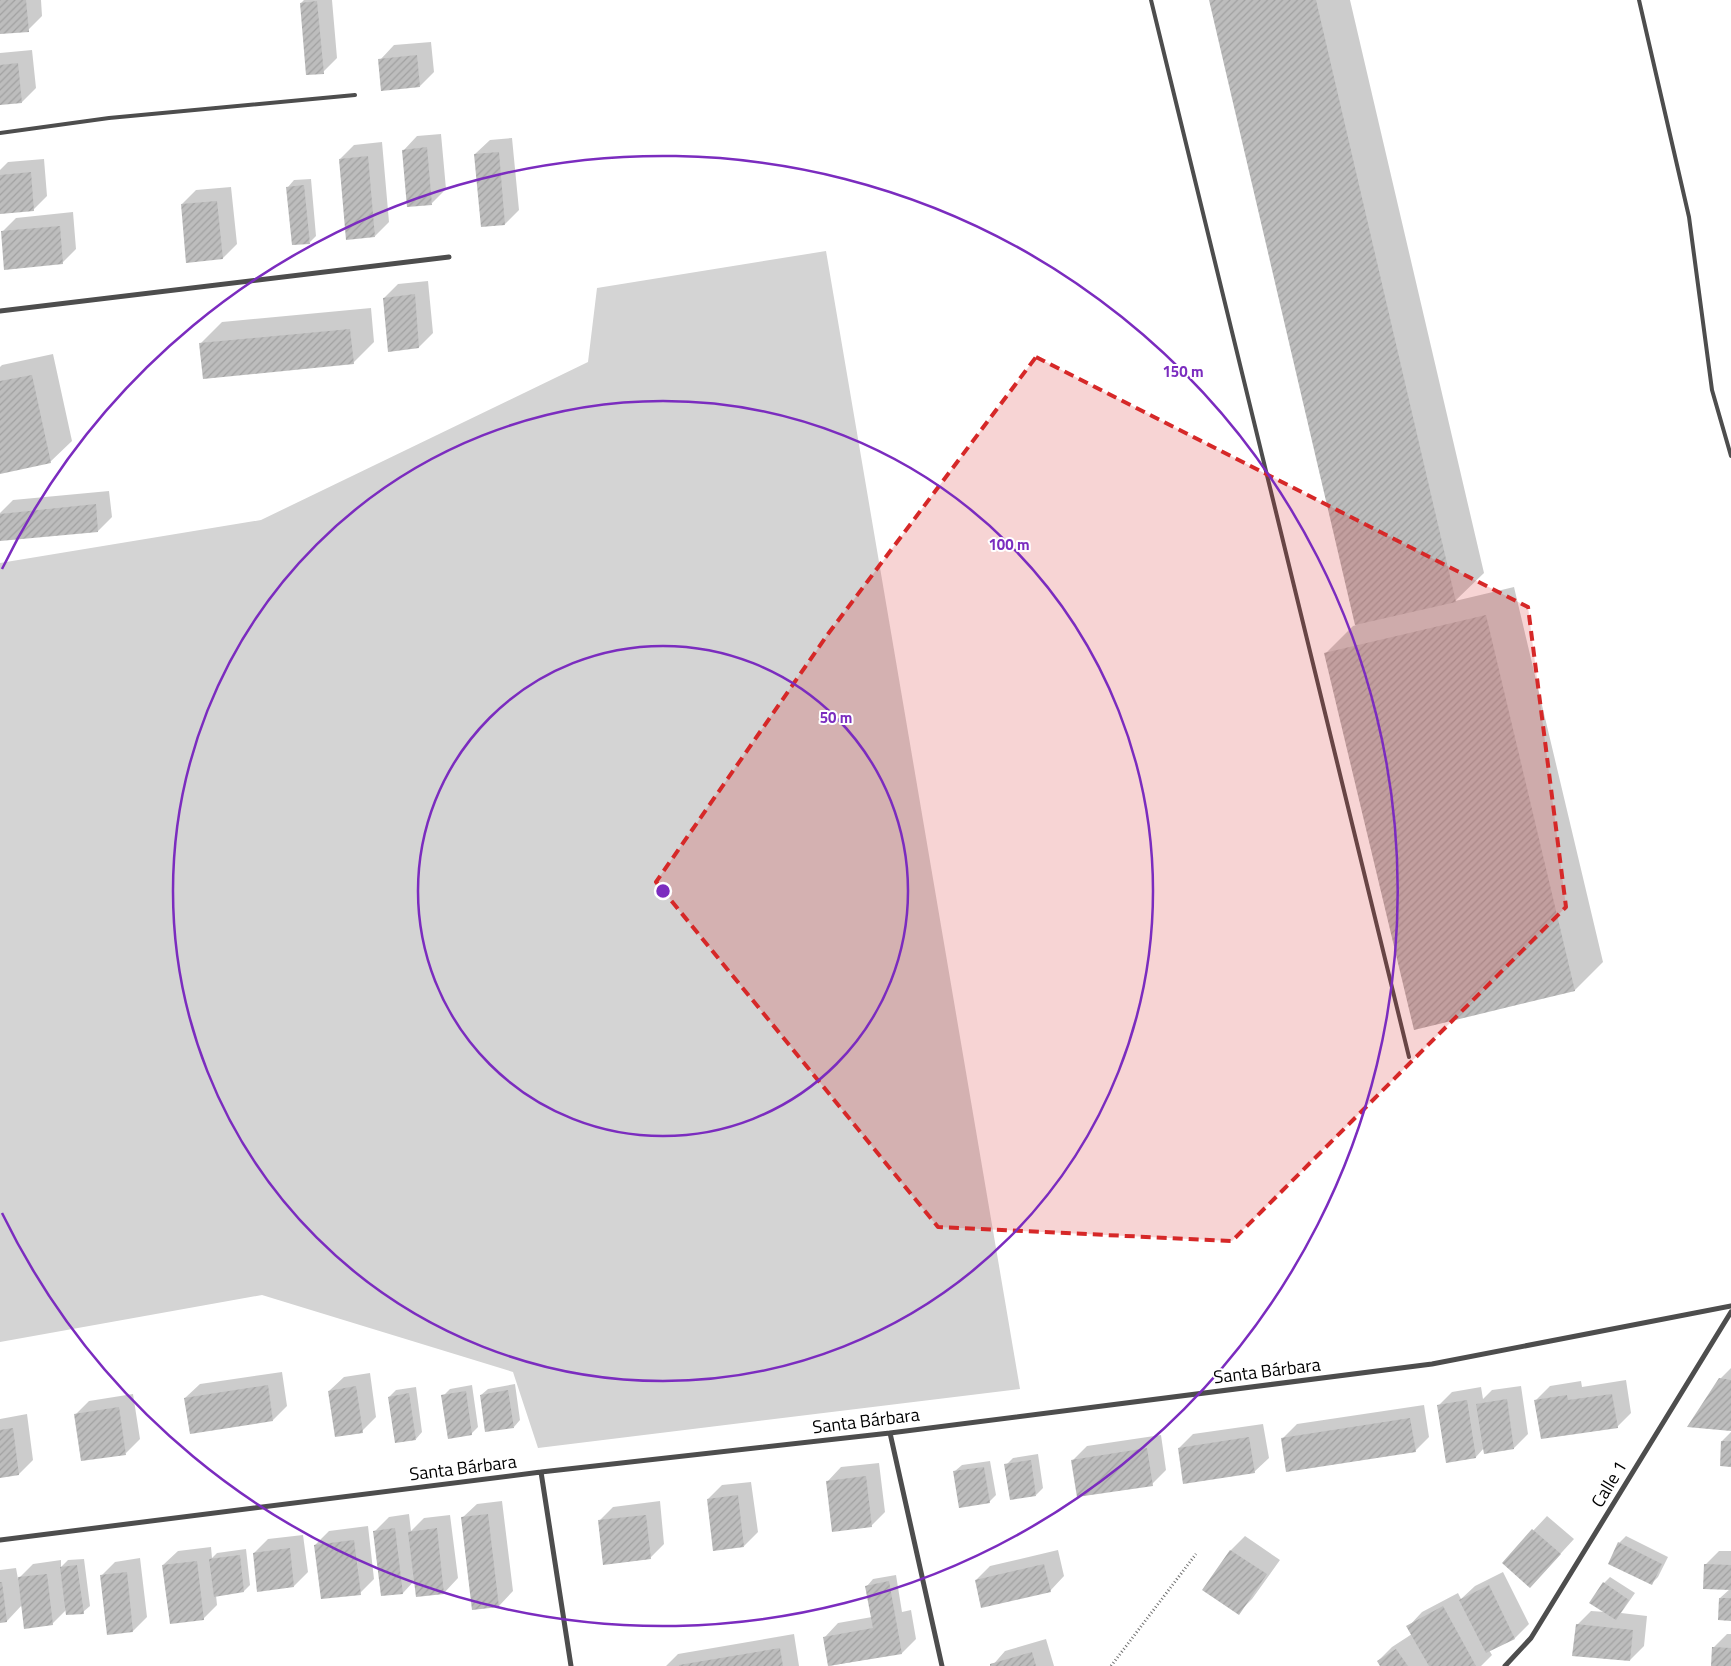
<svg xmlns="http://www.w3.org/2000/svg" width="1731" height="1666" viewBox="0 0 1731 1666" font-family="'Titillium Web',sans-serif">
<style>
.green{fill:#d4d4d4}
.shadow{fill:#0003}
.building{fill:url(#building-hatch)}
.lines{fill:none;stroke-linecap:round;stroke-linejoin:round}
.path{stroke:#6f6f6f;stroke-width:3;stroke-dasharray:1 2.5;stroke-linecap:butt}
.service{stroke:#4d4d4d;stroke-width:4}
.minor{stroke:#4d4d4d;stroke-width:5}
.marked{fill:#d62828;fill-opacity:0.2;stroke:#d62828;stroke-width:4;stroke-dasharray:10 6;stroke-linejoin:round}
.ring{fill:none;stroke:#7b2cbf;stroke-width:2.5}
.labels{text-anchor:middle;stroke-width:4;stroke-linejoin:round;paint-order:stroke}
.street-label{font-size:18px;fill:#000;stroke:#fff}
.centre{fill:#7b2cbf;stroke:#fff;stroke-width:2.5}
.ring-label{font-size:15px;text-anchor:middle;font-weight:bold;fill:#7b2cbf;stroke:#fff;stroke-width:4;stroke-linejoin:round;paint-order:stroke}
</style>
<defs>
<pattern id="building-hatch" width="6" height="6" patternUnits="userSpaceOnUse" patternTransform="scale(1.25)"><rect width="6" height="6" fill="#bdbdbd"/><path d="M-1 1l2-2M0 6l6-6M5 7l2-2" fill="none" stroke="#a1a1a1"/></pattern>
</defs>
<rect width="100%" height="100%" fill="#fff"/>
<!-- green -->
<path class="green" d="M 826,251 L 1020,1389 L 538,1448 L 513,1372 L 262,1295 L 0,1342 L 0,563 L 261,520 L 588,362 L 597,288 Z"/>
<!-- shadow -->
<path class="shadow" d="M 0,0 L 41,0 L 42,16 L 28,30 L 0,33 Z
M 304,0 L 332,0 L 337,58 L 323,72 L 301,3 Z
M 1210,0 L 1350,0 L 1484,573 L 1455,601 L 1514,587 L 1603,962 L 1575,990 L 1414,1028 L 1325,654 L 1353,626 L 1356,625 Z
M 431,42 L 434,72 L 420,86 L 380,60 L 394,45 Z
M 32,50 L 36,88 L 22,102 L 0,104 L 0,53 Z
M 441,134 L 446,189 L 432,203 L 403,151 L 417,136 Z
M 512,138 L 519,210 L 505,224 L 475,154 L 490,140 Z
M 382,142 L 389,222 L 375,236 L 340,159 L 354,145 Z
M 44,159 L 47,196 L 33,210 L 0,213 L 0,170 L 8,162 Z
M 311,179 L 316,236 L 310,242 L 288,187 L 294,180 Z
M 231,187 L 237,244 L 223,258 L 182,204 L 196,190 Z
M 73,212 L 76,249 L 62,263 L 2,232 L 16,218 Z
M 428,281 L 433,333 L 419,347 L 384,298 L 398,284 Z
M 371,308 L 374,342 L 353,363 L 201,343 L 222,322 Z
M 53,354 L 72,441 L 50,462 L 0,473 L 0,367 L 2,365 Z
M 109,491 L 112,517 L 98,531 L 0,524 L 0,513 L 13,500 Z
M 1731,1368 L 1731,1430 L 1720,1379 Z
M 282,1372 L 287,1406 L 273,1420 L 185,1398 L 200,1384 Z
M 370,1373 L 376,1417 L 362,1431 L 329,1391 L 344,1377 Z
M 1626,1380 L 1631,1413 L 1617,1427 L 1536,1400 L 1550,1386 L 1581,1381 L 1582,1387 Z
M 515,1384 L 520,1420 L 514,1427 L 481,1395 L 488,1389 Z
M 472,1385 L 478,1427 L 471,1434 L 443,1396 L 450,1389 Z
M 1521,1386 L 1528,1434 L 1514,1448 L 1484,1448 L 1476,1457 L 1438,1406 L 1452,1392 L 1481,1387 L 1483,1399 L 1492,1390 Z
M 416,1387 L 422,1432 L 416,1439 L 389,1397 L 396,1390 Z
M 133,1394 L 140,1439 L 126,1453 L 75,1415 L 89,1401 Z
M 1424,1405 L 1429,1437 L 1415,1451 L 1283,1438 L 1297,1424 Z
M 27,1414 L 33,1460 L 19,1474 L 0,1477 L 0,1419 Z
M 1263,1424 L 1269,1458 L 1254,1472 L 1179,1448 L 1193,1434 Z
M 1731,1432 L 1731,1466 L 1722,1441 Z
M 1161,1435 L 1166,1470 L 1152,1484 L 1073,1460 L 1087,1446 Z
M 1038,1454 L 1043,1488 L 1036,1495 L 1006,1465 L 1013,1458 Z
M 990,1461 L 996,1495 L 989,1502 L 955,1471 L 962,1465 Z
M 879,1463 L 885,1512 L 871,1526 L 827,1482 L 841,1467 Z
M 751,1482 L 758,1532 L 744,1546 L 708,1499 L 722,1485 Z
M 502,1501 L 513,1591 L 499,1606 L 473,1609 L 462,1518 L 477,1504 Z
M 660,1501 L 664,1544 L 650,1558 L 599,1521 L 613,1507 Z
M 409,1514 L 411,1531 L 424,1518 L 450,1515 L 458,1578 L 444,1593 L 417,1596 L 415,1580 L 403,1593 L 375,1531 L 389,1517 Z
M 1547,1516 L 1574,1539 L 1530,1587 L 1503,1563 Z
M 368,1526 L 374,1579 L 360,1593 L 315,1545 L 329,1531 Z
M 303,1535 L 308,1572 L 294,1586 L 254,1553 L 268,1539 Z
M 1245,1536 L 1280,1560 L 1252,1599 L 1238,1613 L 1204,1590 L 1231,1550 Z
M 1626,1536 L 1668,1557 L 1658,1577 L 1651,1584 L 1619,1543 Z
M 211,1547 L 212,1558 L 217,1553 L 246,1549 L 250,1585 L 244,1591 L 216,1595 L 217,1605 L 203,1619 L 163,1565 L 178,1551 Z
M 1058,1550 L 1064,1576 L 1050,1591 L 976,1580 L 990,1566 Z
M 1719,1551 L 1731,1551 L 1731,1619 L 1720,1598 L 1730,1589 L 1705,1565 Z
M 140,1558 L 147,1617 L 133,1631 L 101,1576 L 115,1562 Z
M 84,1559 L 90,1606 L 83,1612 L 66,1610 L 52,1624 L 22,1605 L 7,1621 L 0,1622 L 0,1570 L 16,1568 L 18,1579 L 33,1564 L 61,1560 L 61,1567 L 68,1560 Z
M 1503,1572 L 1529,1624 L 1515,1638 L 1489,1650 L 1492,1655 L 1481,1666 L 1381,1666 L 1378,1661 L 1392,1647 L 1412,1634 L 1408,1627 L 1422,1612 L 1458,1593 L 1461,1599 L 1475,1586 Z
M 896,1575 L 902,1612 L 911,1610 L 916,1639 L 902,1653 L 829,1666 L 824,1638 L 838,1623 L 872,1617 L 867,1586 L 873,1579 Z
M 1610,1577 L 1635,1593 L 1621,1613 L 1647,1616 L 1644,1646 L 1630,1660 L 1577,1625 L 1591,1611 L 1606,1612 L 1604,1583 Z
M 794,1634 L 799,1666 L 666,1666 L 678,1654 Z
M 1727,1634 L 1731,1634 L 1731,1666 L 1713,1666 L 1713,1648 Z
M 1046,1639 L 1054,1666 L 992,1666 L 1005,1651 Z"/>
<!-- building -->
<path class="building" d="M 0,0 L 26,0 L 29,32 L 0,34 Z
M 1209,0 L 1316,0 L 1456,602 L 1355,625 Z
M 317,1 L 324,74 L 306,75 L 300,3 Z
M 417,55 L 420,87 L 381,91 L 378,59 Z
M 18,63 L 22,103 L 0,105 L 0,65 Z
M 427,147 L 432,205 L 407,207 L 402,150 Z
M 499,152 L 505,225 L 481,227 L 474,154 Z
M 368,156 L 375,237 L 346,240 L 339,159 Z
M 31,172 L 34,211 L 0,214 L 0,175 Z
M 304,185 L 310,244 L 292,245 L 286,187 Z
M 217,201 L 223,259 L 186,263 L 181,204 Z
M 60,226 L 63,264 L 4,270 L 1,231 Z
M 415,294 L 419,348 L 388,352 L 383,298 Z
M 350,329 L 354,364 L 203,379 L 199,343 Z
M 32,375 L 51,463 L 0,474 L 0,381 Z
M 96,504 L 98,532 L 0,541 L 0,514 Z
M 1486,615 L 1575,991 L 1414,1030 L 1324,653 Z
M 1719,1378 L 1731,1380 L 1731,1431 L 1687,1427 Z
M 268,1385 L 273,1421 L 190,1434 L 184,1398 Z
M 356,1386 L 363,1433 L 335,1437 L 328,1391 Z
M 508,1390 L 514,1428 L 485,1432 L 480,1395 Z
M 466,1391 L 472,1435 L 448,1439 L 441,1395 Z
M 409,1393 L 416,1440 L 395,1443 L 388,1397 Z
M 1612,1394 L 1618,1428 L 1541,1439 L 1534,1400 L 1567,1395 L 1568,1400 Z
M 1507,1399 L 1514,1449 L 1484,1454 L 1476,1404 Z
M 1467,1400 L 1476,1458 L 1446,1463 L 1437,1405 Z
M 119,1407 L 126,1455 L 81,1461 L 74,1414 Z
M 1410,1418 L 1416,1452 L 1286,1472 L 1281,1438 Z
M 13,1428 L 19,1475 L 0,1478 L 0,1430 Z
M 1249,1437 L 1255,1473 L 1183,1484 L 1178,1448 Z
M 1721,1441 L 1731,1441 L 1731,1467 L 1720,1466 Z
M 1147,1448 L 1153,1486 L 1077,1497 L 1071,1460 Z
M 1031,1460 L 1036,1496 L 1010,1500 L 1004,1464 Z
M 984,1467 L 990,1503 L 959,1508 L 953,1471 Z
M 866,1476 L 872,1527 L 832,1532 L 826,1481 Z
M 738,1495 L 744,1547 L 713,1551 L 707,1499 Z
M 488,1514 L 499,1607 L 472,1610 L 461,1517 Z
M 646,1515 L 651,1559 L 603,1565 L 598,1520 Z
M 395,1528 L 403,1594 L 381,1596 L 373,1531 Z
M 437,1528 L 444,1594 L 416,1597 L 408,1532 Z
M 1532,1529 L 1561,1554 L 1530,1588 L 1502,1563 Z
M 354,1540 L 361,1595 L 321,1599 L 314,1545 Z
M 1618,1542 L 1662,1564 L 1652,1585 L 1608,1564 Z
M 290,1548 L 294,1587 L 257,1592 L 253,1553 Z
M 1230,1550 L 1267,1574 L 1239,1615 L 1202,1590 Z
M 240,1555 L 244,1592 L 214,1597 L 209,1559 Z
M 197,1561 L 204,1620 L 170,1624 L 162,1565 Z
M 1044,1564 L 1051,1592 L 981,1608 L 975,1580 Z
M 1704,1564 L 1731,1565 L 1731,1590 L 1703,1589 Z
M 77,1565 L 84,1614 L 66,1615 L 60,1567 Z
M 127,1572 L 133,1632 L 107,1635 L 100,1575 Z
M 47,1574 L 53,1625 L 24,1629 L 18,1577 Z
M 889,1581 L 902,1654 L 828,1666 L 823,1637 L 873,1628 L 865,1586 Z
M 0,1582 L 2,1582 L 7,1622 L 0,1623 Z
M 1603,1582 L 1629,1600 L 1616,1620 L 1589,1603 Z
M 1489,1585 L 1515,1639 L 1486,1653 L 1459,1600 Z
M 1719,1598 L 1731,1598 L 1731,1621 L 1718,1620 Z
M 1443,1606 L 1476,1666 L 1429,1666 L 1406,1626 Z
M 1576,1624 L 1633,1630 L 1630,1661 L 1572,1656 Z
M 1712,1647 L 1731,1648 L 1731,1666 L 1711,1666 Z
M 780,1648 L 783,1666 L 679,1666 L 679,1665 Z
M 1396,1649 L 1408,1666 L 1380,1666 L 1377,1661 Z
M 1032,1652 L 1036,1666 L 990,1666 L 990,1664 Z"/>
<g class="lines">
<!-- path -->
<path class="path" d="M 1111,1666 L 1196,1554"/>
<!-- service -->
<path class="service" d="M 1151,0 L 1409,1057
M 1639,0 L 1689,217 L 1712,390 L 1731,456
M 0,133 L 109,118 L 355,95"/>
<!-- minor -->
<path class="minor" d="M 0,311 L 449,257
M 890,1433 L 942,1666
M 541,1472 L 571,1666
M 0,1540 L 541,1472 L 890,1433 L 1432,1364 L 1731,1306
M 1505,1666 L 1531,1638 L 1731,1312"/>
</g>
<!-- marked area -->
<path class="marked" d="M 1036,357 L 1528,607 L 1566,907 L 1232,1241 L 938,1227 L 656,882 L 828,634 Z"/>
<!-- distance rings -->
<g class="ring">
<circle cx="663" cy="891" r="245"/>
<circle cx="663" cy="891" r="490"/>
<path d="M2 569A735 735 0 1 1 2 1213"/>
</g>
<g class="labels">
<!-- street labels -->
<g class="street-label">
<text transform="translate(1267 1371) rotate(-7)" y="6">Santa Bárbara</text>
<text transform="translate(866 1421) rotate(-7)" y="6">Santa Bárbara</text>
<text transform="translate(463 1468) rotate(-7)" y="6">Santa Bárbara</text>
<text transform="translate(1609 1484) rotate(-59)" y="6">Calle 1</text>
</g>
</g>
<circle cx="663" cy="891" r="8" class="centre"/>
<g class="ring-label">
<text x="1183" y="377">150 m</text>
<text x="1009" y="550">100 m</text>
<text x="836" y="723">50 m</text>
</g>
</svg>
